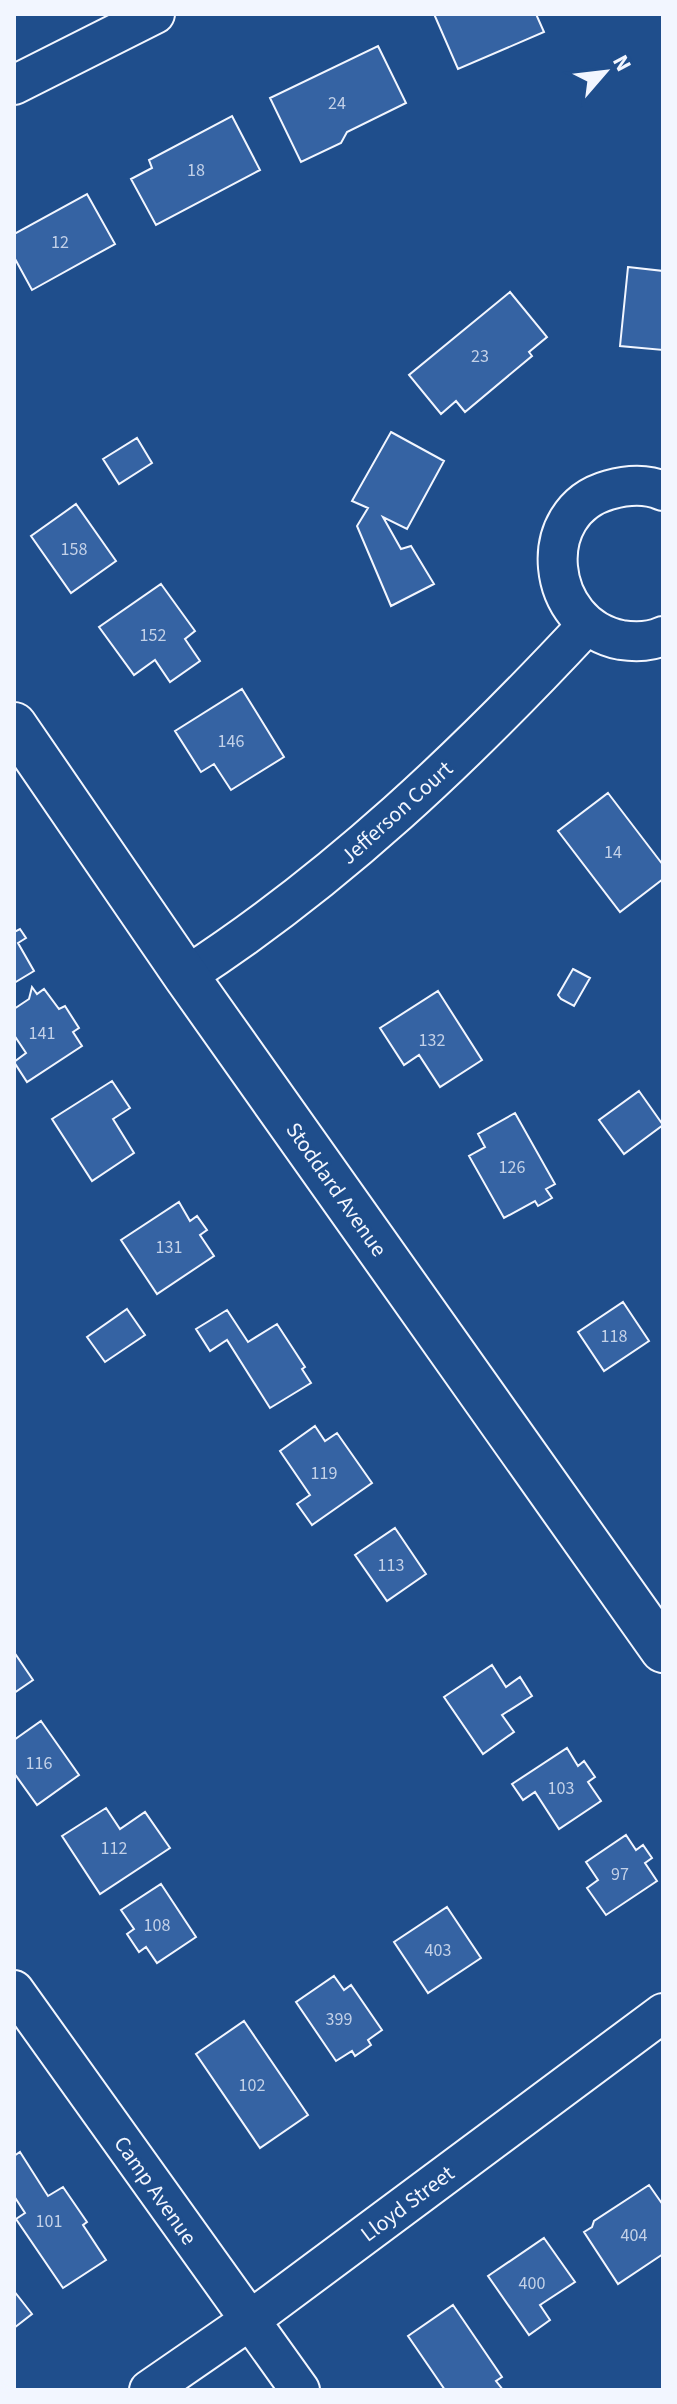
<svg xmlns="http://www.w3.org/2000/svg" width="677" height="2404" viewBox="0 0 677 2404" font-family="'Source Sans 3',sans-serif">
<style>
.building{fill:#3563a3;stroke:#f2f6ff;stroke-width:2}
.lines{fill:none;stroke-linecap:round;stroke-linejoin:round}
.street-casing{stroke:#f2f6ff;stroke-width:42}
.secondary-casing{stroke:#f2f6ff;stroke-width:48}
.street{stroke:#1f4e8c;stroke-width:38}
.secondary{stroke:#1f4e8c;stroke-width:44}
.labels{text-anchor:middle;stroke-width:6;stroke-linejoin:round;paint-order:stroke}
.number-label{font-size:18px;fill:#c3d1e8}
.street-label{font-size:22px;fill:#f2f6ff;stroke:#1f4e8c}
</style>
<rect width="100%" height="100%" fill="#1f4e8c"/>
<!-- building -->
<path class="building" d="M 434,14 L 536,14 L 544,32 L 458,69 Z
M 378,46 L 406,103 L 347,132 L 341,143 L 301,162 L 270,98 Z
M 232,116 L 260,170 L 156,225 L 131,179 L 152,168 L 149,160 Z
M 87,194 L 115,244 L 32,290 L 14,257 L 14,234 Z
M 628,267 L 663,271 L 663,350 L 620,346 Z
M 510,292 L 547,337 L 529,352 L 532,356 L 465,412 L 456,401 L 441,414 L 409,375 Z
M 391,432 L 444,461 L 407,529 L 383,517 L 401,549 L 411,546 L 434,584 L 391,606 L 357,526 L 368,508 L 352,501 Z
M 137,438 L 152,463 L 119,484 L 103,459 Z
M 76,504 L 116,561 L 71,593 L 31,536 Z
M 161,584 L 195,631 L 185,639 L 200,661 L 170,682 L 155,660 L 134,675 L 99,627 Z
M 242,689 L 284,757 L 231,790 L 214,764 L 201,772 L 175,731 Z
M 608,793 L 663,865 L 663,879 L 620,912 L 558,831 Z
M 20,929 L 26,938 L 18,943 L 34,971 L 14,983 L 14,932 Z
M 573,969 L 590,978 L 574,1006 L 561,999 L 558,995 Z
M 32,987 L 37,994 L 44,989 L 59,1009 L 65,1006 L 79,1028 L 73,1032 L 82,1046 L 27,1082 L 14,1062 L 26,1053 L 14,1035 L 14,1009 L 29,999 Z
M 438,991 L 482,1060 L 440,1087 L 419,1055 L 404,1065 L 380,1028 Z
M 112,1081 L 130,1108 L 113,1119 L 134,1153 L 92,1181 L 52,1119 Z
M 639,1091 L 663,1125 L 624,1154 L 599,1120 Z
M 515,1113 L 555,1184 L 546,1189 L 552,1198 L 538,1206 L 535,1201 L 504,1218 L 469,1156 L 485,1147 L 478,1134 Z
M 179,1202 L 190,1221 L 197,1216 L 207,1230 L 200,1235 L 214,1256 L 157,1294 L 121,1240 Z
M 623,1302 L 649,1341 L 604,1371 L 578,1332 Z
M 127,1309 L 145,1335 L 105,1362 L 87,1337 Z
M 227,1310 L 248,1342 L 277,1324 L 305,1367 L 302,1369 L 311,1383 L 270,1408 L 227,1340 L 210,1351 L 196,1329 Z
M 315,1426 L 325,1441 L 337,1433 L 372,1483 L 312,1525 L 297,1504 L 310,1495 L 280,1451 Z
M 395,1528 L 426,1574 L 387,1601 L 355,1555 Z
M 14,1652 L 33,1680 L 14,1693 Z
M 492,1665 L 506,1687 L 520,1677 L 532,1696 L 502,1715 L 514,1732 L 483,1754 L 444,1697 Z
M 41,1721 L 79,1775 L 37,1805 L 14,1773 L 14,1740 Z
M 567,1748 L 578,1766 L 584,1761 L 595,1777 L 588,1782 L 601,1801 L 559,1829 L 535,1792 L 523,1800 L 512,1784 Z
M 106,1808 L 120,1829 L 145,1812 L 170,1848 L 100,1894 L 62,1836 Z
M 626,1835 L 636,1850 L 643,1845 L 652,1858 L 645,1863 L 657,1881 L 606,1915 L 587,1888 L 598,1880 L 586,1862 Z
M 161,1884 L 196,1937 L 157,1963 L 146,1947 L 139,1952 L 127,1934 L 134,1929 L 121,1910 Z
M 447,1907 L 481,1958 L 428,1993 L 394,1942 Z
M 334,1976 L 344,1990 L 351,1985 L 382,2030 L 368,2040 L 371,2045 L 355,2056 L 352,2051 L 336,2061 L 296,2002 Z
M 244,2021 L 308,2115 L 260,2148 L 196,2054 Z
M 20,2152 L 48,2196 L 63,2187 L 87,2222 L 83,2225 L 106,2260 L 63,2288 L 16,2219 L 25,2213 L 14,2196 L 14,2156 Z
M 649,2185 L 663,2205 L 663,2254 L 618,2284 L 584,2232 L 592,2227 L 594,2221 Z
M 544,2238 L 575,2282 L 540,2305 L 550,2320 L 529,2335 L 488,2276 Z
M 14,2291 L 32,2314 L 14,2328 Z
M 453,2305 L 502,2377 L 496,2381 L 503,2390 L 445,2390 L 408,2336 Z"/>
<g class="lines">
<defs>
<path id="street" d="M 14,85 L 155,14
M 663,491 C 645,483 627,485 609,490 C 533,511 545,625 621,640 C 635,642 650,642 663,636
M 186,976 C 336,879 466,755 587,625
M 14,1990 L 300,2390
M 149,2390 L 249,2321 L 663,2013"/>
<path id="secondary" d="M 14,725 L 186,976 L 663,1650"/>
</defs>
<!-- street casing -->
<use href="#street" class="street-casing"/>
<!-- secondary casing -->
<use href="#secondary" class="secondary-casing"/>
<!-- street -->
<use href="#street" class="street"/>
<!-- secondary -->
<use href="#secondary" class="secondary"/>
</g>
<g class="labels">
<!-- number labels -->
<g class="number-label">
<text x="337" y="109">24</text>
<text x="196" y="176">18</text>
<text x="60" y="248">12</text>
<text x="480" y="362">23</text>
<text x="74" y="555">158</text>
<text x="153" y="641">152</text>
<text x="231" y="747">146</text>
<text x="613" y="858">14</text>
<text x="42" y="1039">141</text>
<text x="432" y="1046">132</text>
<text x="512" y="1173">126</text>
<text x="169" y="1253">131</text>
<text x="614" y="1342">118</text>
<text x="324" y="1479">119</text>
<text x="391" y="1571">113</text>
<text x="39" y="1769">116</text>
<text x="561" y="1794">103</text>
<text x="114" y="1854">112</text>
<text x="620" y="1880">97</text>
<text x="157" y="1931">108</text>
<text x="438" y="1956">403</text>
<text x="339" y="2025">399</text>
<text x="252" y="2091">102</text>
<text x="49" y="2227">101</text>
<text x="634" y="2241">404</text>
<text x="532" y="2289">400</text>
</g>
<!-- street labels -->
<g class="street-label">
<text transform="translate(396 812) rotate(-42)" y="8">Jefferson Court</text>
<text transform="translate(337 1189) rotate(55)" y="8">Stoddard Avenue</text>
<text transform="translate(156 2190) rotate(55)" y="8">Camp Avenue</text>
<text transform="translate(407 2203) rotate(-37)" y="8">Lloyd Street</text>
</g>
</g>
<!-- border -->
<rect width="677" height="2404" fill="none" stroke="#f2f6ff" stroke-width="32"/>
<!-- north arrow -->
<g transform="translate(605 72) rotate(62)" stroke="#1f4e8c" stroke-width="6" paint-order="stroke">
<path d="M0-6L14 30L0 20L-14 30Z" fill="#f2f6ff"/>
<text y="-12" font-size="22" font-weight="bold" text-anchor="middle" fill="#f2f6ff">N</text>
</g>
</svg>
